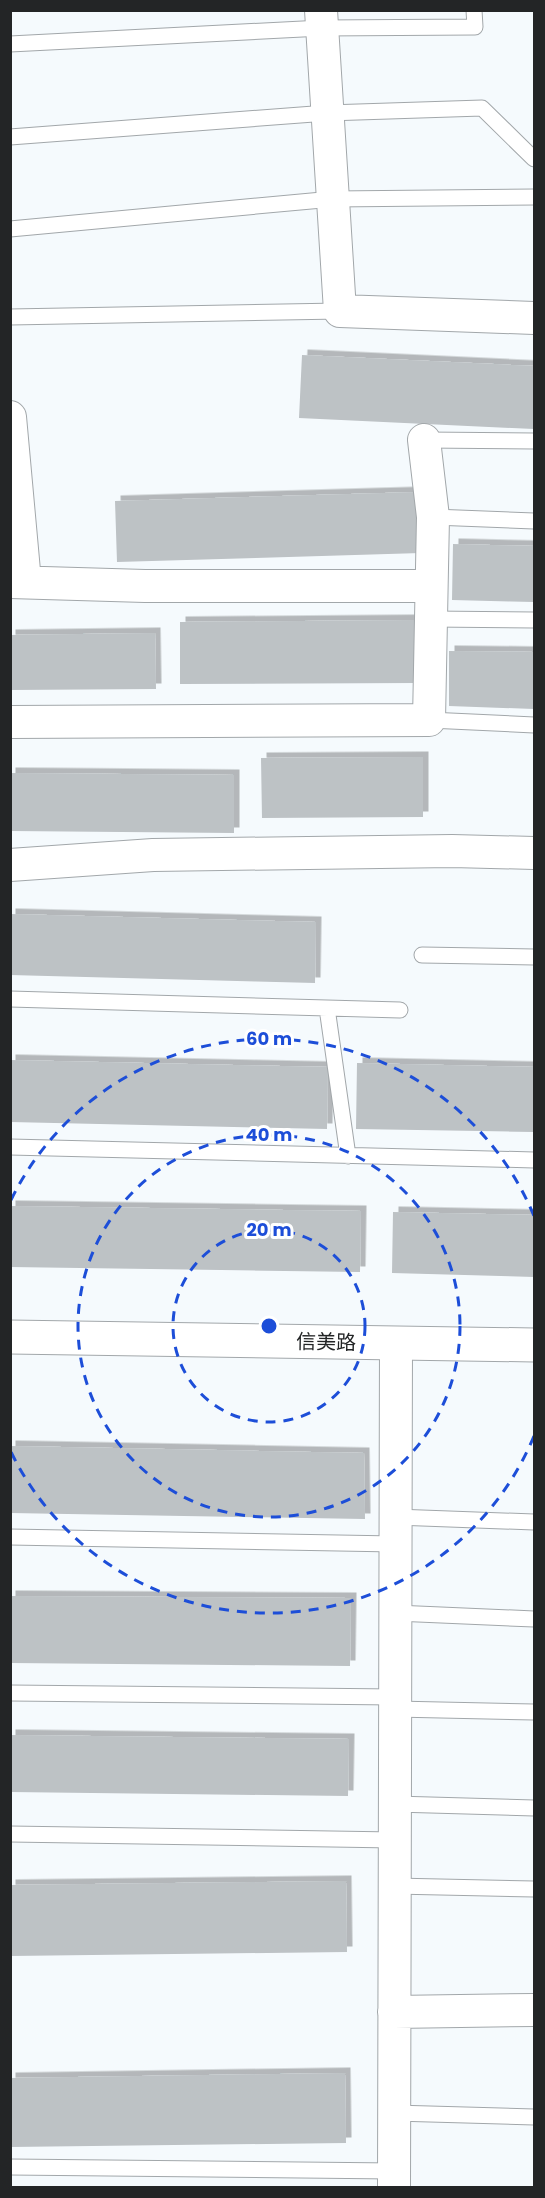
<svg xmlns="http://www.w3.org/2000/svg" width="545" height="2198" viewBox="0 0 545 2198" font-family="Poppins,'Noto Sans SC',sans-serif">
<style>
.building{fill:#bdc2c5;filter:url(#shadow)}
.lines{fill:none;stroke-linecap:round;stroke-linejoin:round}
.service-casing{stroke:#a2a7aa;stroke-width:17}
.minor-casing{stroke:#a2a7aa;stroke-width:34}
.tertiary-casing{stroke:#a2a7aa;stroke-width:35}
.service{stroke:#fff;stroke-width:15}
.minor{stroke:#fff;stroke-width:32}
.tertiary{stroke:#fff;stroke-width:33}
.ring{fill:none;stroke:#1d4ed8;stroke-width:3;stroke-dasharray:10 8}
.labels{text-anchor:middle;stroke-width:6;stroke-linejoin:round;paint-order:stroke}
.street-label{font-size:20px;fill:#232526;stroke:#fff}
.centre{fill:#1d4ed8;stroke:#fff;stroke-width:3}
.ring-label{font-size:18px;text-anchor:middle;font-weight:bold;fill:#1d4ed8;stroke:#fff;stroke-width:6;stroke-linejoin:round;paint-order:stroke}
</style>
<defs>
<filter id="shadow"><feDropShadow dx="5.5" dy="-5.5" stdDeviation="0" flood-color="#0004"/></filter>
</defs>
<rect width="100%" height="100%" fill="#f5fafd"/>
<!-- building -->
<path class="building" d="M 302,355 L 534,366 L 534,429 L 299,418 Z
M 419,492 L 421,553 L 117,562 L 115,501 Z
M 453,544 L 534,546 L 534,602 L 452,600 Z
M 418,620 L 418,683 L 180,684 L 180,622 Z
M 155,633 L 156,689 L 10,690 L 10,635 Z
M 449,651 L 534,652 L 534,709 L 449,706 Z
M 423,757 L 423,817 L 262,818 L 261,758 Z
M 10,773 L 234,775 L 234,833 L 10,831 Z
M 10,914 L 316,922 L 315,983 L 10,975 Z
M 10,1060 L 328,1067 L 327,1129 L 10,1122 Z
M 357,1063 L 534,1067 L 534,1132 L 356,1129 Z
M 10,1206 L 361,1211 L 360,1272 L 10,1267 Z
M 393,1212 L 534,1215 L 534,1277 L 392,1273 Z
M 10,1446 L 364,1453 L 365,1519 L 10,1513 Z
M 10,1596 L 351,1598 L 350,1666 L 10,1663 Z
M 10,1735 L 349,1739 L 348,1796 L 10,1792 Z
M 346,1881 L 347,1952 L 10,1956 L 10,1885 Z
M 345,2073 L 346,2143 L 10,2147 L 10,2078 Z"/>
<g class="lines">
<defs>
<path id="service" d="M 10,44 L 322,28 L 475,27 L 474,10
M 10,137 L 327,113 L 482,108 L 534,159
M 10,229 L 333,199 L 534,197
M 10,317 L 340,311
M 424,440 L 534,441
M 433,517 L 534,521
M 430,619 L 534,620
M 429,720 L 534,725
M 422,955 L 534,957
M 10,999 L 400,1010
M 327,1008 L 348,1156
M 10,1147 L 534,1160
M 395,1517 L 534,1522
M 10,1537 L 395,1544
M 395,1613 L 534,1619
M 10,1693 L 395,1697
M 395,1709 L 534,1712
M 395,1804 L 534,1808
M 10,1834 L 394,1840
M 394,1886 L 534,1889
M 394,2113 L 534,2117
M 10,2167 L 394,2171"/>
<path id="minor" d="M 321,10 L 340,311 L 534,318
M 10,417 L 25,582
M 10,582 L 145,586 L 431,586
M 10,722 L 429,720 L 433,517 L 424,440
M 10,865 L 153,855 L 452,851 L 534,853
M 394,2012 L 534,2010
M 394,2188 L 396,1343"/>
<path id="tertiary" d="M 10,1337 L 534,1345"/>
</defs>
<!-- service casing -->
<use href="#service" class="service-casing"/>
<!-- minor casing -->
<use href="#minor" class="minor-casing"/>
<!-- tertiary casing -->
<use href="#tertiary" class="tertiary-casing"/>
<!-- service -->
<use href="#service" class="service"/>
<!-- minor -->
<use href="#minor" class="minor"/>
<!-- tertiary -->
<use href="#tertiary" class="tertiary"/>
</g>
<!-- distance rings -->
<g class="ring">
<circle cx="269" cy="1326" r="96"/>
<circle cx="269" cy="1326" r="191"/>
<path d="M534 1436A287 287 0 0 1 11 1452M11 1200A287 287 0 0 1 534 1216"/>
</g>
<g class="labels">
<!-- street labels -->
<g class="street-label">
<text transform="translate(326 1342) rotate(1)" y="7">信美路</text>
</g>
</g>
<circle cx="269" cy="1326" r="9" class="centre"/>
<g class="ring-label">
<text x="269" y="1045">60 m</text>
<text x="269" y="1141">40 m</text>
<text x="269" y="1236">20 m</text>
</g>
<!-- border -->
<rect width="545" height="2198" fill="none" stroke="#232526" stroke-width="24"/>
</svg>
